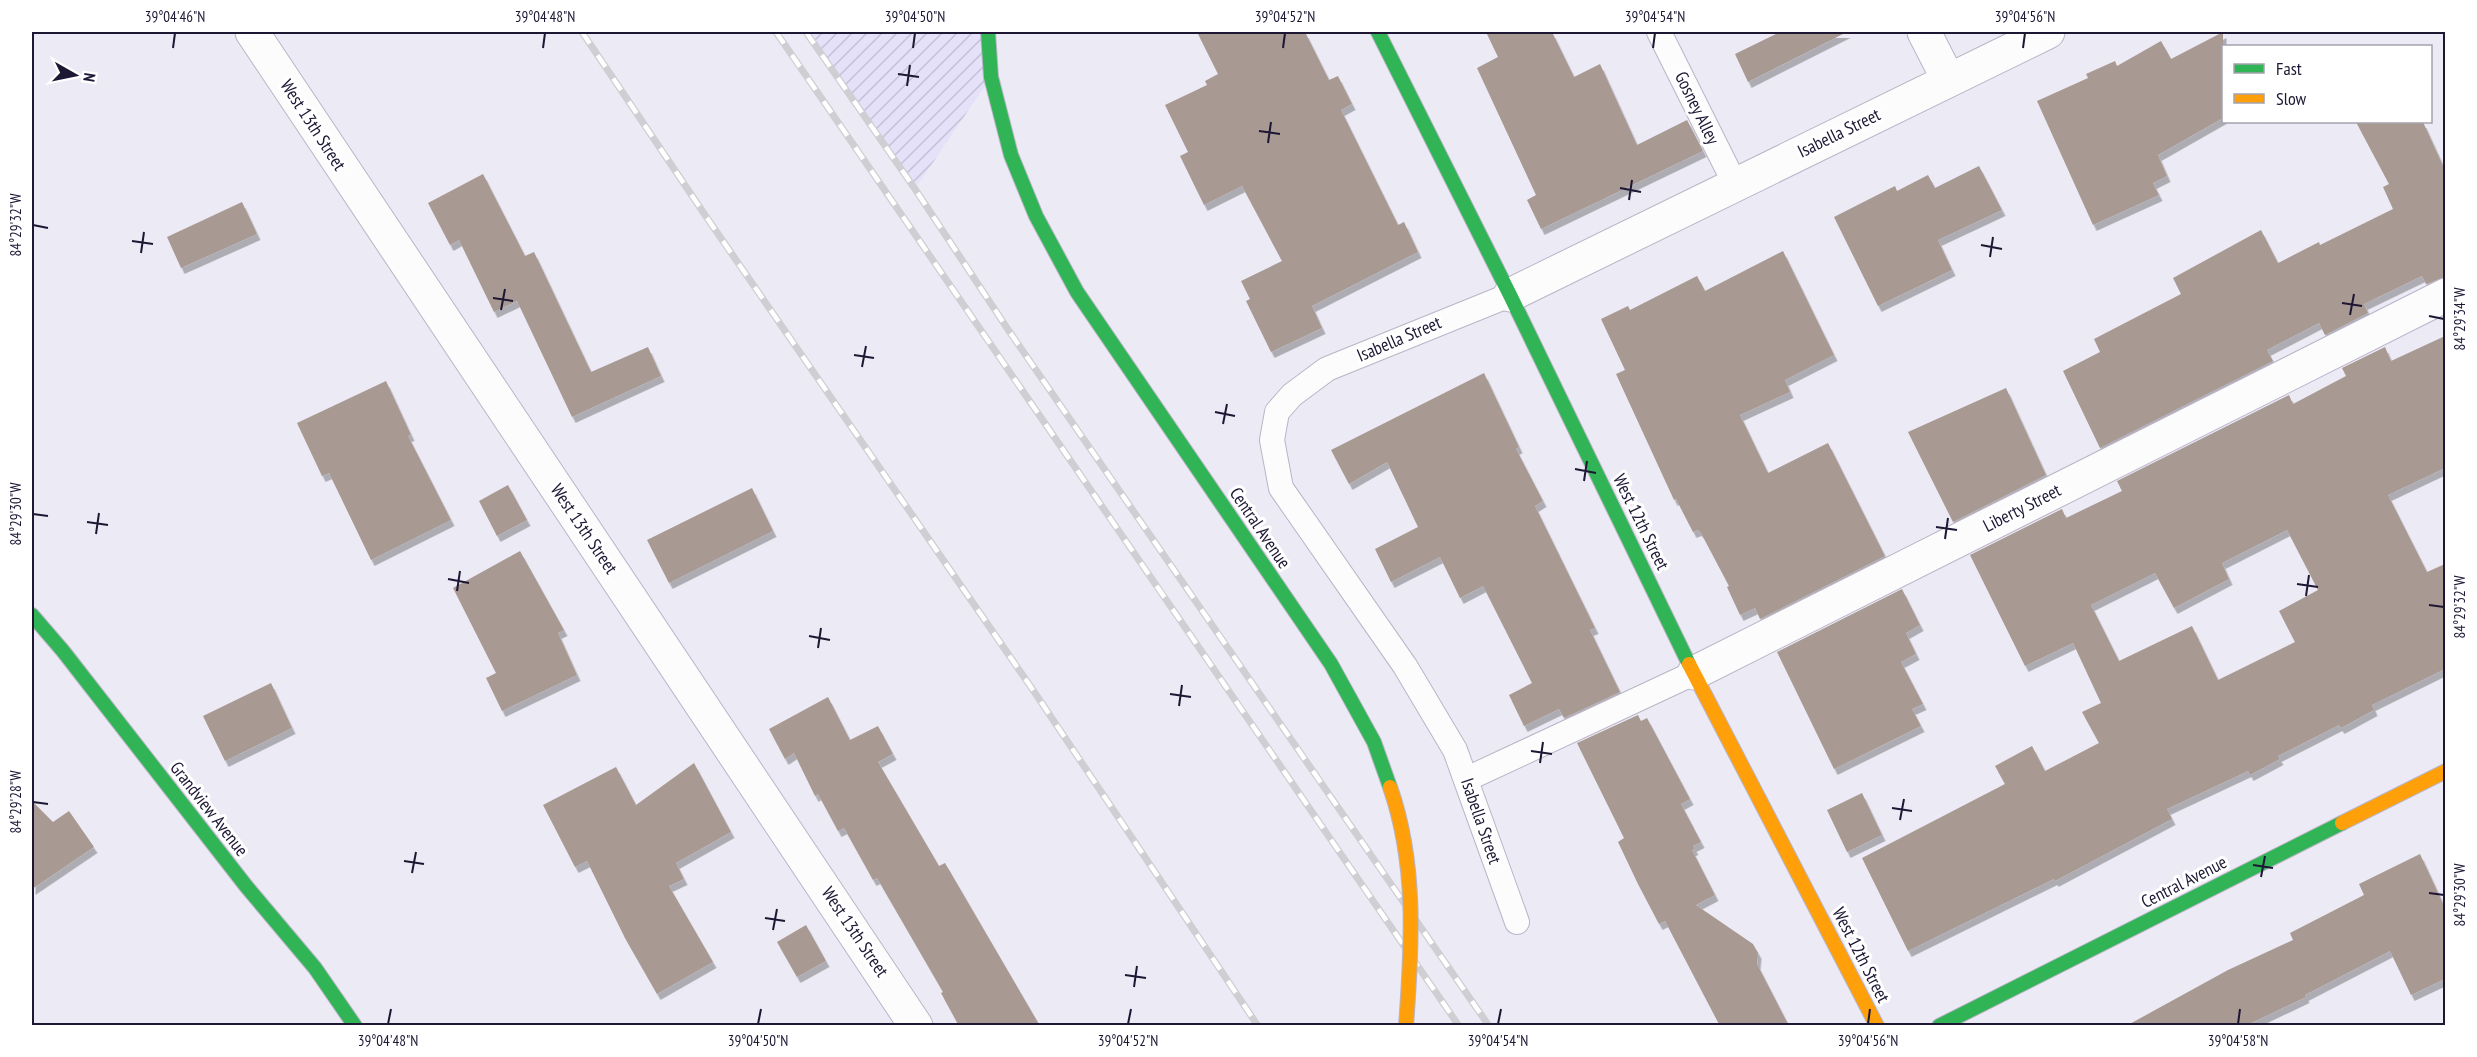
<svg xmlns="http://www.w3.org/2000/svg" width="2477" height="1057" viewBox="0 0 2477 1057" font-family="'PT Sans Narrow',sans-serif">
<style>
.industrial{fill:url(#industrial-furrows)}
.building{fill:#a89993;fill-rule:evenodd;filter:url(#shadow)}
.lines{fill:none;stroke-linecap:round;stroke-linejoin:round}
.lane-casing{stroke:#b9b5c7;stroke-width:26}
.street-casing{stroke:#b9b5c7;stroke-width:35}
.fast-casing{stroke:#b9b5c7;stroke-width:16}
.slow-casing{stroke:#b9b5c7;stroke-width:16}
.lane{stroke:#fcfcfd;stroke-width:24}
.street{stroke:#fcfcfd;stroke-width:33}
.fast{stroke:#30b455;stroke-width:14}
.slow{stroke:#ff9f0a;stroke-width:14}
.rail-casing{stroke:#cfced2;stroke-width:7}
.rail{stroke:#fff;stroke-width:4.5;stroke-dasharray:14;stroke-linecap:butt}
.fast-bridge-casing{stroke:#b9b5c7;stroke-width:16;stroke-linecap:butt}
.slow-bridge-casing{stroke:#b9b5c7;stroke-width:16;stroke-linecap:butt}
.fast-bridge{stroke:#30b455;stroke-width:14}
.slow-bridge{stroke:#ff9f0a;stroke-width:14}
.ticks{fill:none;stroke:#1e1734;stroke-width:2}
.labels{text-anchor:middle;stroke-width:6;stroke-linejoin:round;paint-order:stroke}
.street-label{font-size:18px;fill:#1e1734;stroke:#fff}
.neatline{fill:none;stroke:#1e1734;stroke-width:2}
.ticks-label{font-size:15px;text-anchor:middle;fill:#1e1734}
</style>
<defs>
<pattern id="industrial-furrows" width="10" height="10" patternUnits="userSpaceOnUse" patternTransform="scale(1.5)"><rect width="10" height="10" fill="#e5e1f9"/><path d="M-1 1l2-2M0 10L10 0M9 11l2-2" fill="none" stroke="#c4c0d6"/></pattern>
<filter id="shadow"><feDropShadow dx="3.5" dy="6" stdDeviation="0" flood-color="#0004"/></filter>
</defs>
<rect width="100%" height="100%" fill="#eceaf4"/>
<!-- industrial -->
<path class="industrial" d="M 806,32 L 988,32 L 991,77 L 915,189 Z"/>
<!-- building -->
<path class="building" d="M 1197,32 L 1305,32 L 1329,80 L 1338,76 L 1352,104 L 1341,110 L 1398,225 L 1404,222 L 1418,252 L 1312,306 L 1322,328 L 1271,352 L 1246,301 L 1250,299 L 1241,281 L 1282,261 L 1242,186 L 1204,205 L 1180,156 L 1188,152 L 1165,105 L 1207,85 L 1205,81 L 1218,74 Z
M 1486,32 L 1552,32 L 1574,77 L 1600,64 L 1637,145 L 1687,120 L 1703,151 L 1541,229 L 1527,200 L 1536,195 L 1477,68 L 1498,57 Z
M 1780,32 L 1847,32 L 1748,82 L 1735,54 Z
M 2223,32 L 2223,118 L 2158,155 L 2167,176 L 2153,183 L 2159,195 L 2093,225 L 2037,101 L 2088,78 L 2086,74 L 2115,61 L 2117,66 L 2161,41 L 2171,59 Z
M 2356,122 L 2423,122 L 2445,170 L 2445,277 L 2426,284 L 2422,276 L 2364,304 L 2368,313 L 2325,335 L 2319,323 L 2267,350 L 2273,361 L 2100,448 L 2063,371 L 2100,352 L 2094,339 L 2181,294 L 2173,278 L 2261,230 L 2278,263 L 2319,242 L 2320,245 L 2393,209 L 2383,187 L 2389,184 Z
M 1979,166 L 2002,210 L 1938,240 L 1952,270 L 1878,306 L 1834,217 L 1895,186 L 1897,191 L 1928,175 L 1935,188 Z
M 483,174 L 525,256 L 534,252 L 591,372 L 648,347 L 661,376 L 572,417 L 517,301 L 494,312 L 459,240 L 450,245 L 428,203 Z
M 242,202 L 257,234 L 181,268 L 167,237 Z
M 1783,251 L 1834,355 L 1785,380 L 1790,392 L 1740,415 L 1768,473 L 1828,443 L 1885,556 L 1760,619 L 1755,608 L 1740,615 L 1727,587 L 1729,586 L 1701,533 L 1698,530 L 1693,532 L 1676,499 L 1674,500 L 1616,374 L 1625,370 L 1601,319 L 1628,306 L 1630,310 L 1697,276 L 1705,291 Z
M 2445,336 L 2445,468 L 2388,495 L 2427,572 L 2445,564 L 2445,669 L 2372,705 L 2374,710 L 2341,728 L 2339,725 L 2278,756 L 2280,759 L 2250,775 L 2248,771 L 2167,809 L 2172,819 L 2055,881 L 2054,879 L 1908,951 L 1862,858 L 2005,784 L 1995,766 L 2032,746 L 2045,771 L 2099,743 L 2082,712 L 2101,703 L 2073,643 L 2025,666 L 1970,555 L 2062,509 L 2066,518 L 2122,491 L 2117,481 L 2289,395 L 2293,404 L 2346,376 L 2342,368 L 2385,347 L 2391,361 ZM 2287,530 L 2318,590 L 2279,611 L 2295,642 L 2218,680 L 2192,626 L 2119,661 L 2091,605 L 2155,573 L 2174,608 L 2229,579 L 2222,563 Z
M 1484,373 L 1519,447 L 1516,449 L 1543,501 L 1535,506 L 1595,628 L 1590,630 L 1620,692 L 1564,718 L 1559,709 L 1524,726 L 1509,695 L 1532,683 L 1483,586 L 1460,598 L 1440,557 L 1391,582 L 1375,549 L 1418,527 L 1387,462 L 1349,484 L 1331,450 Z
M 386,381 L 411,435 L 408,436 L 451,520 L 371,560 L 329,473 L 322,476 L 297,423 Z
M 2006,388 L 2046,475 L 1953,522 L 1908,432 Z
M 508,485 L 527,520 L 497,536 L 479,501 Z
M 752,488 L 773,531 L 669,583 L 647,540 Z
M 520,551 L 564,630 L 558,633 L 577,675 L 502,711 L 486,678 L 496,673 L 453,588 Z
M 1902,589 L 1920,625 L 1906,633 L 1916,654 L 1901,662 L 1923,704 L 1912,709 L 1921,726 L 1834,769 L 1777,652 Z
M 271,683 L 292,728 L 225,761 L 203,716 Z
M 828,697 L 850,740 L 878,726 L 893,754 L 878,762 L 939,866 L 945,863 L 1040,1026 L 959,1026 L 941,993 L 943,992 L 877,878 L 873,880 L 844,828 L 838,831 L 818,794 L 815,796 L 794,753 L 785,759 L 769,729 Z
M 1638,715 L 1641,721 L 1647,718 L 1690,799 L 1681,804 L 1701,842 L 1693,846 L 1695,849 L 1692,850 L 1715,895 L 1696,905 L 1753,944 L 1758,953 L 1757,964 L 1789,1026 L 1720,1026 L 1665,921 L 1659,924 L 1638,884 L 1618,842 L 1624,838 L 1577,743 Z
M 694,763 L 731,832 L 676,863 L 684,879 L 669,886 L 713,962 L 657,994 L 625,938 L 587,861 L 575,867 L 543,805 L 616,767 L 636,805 Z
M 1862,793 L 1882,835 L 1847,852 L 1827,810 Z
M 32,801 L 53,822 L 69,811 L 94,847 L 32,889 Z
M 2420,854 L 2445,908 L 2445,979 L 2411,995 L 2390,951 L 2305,995 L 2306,997 L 2245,1026 L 2126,1026 L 2228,970 L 2293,940 L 2290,933 L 2364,895 L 2359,884 Z
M 806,925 L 826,961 L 797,977 L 777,942 Z"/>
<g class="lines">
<defs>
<path id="lane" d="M 1659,32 L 1735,184
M 1510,295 L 1327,369 L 1292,395 L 1277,412 L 1272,440 L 1281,488 L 1405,666 L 1455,750 L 1517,922
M 1467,779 L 1694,673"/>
<path id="street" d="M 252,32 L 916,1026
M 1924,32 L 1948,79
M 1510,295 L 2048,32
M 1694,673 L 2446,295"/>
<path id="fast" d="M 988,32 L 991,77
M 1378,32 L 1510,295 L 1689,664
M 32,615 L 63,651 L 246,886 L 315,968 L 355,1026
M 1939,1026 L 2342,823"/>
<path id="slow" d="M 1689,664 L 1877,1026
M 2342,823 L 2446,771"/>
</defs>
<!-- lane casing -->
<use href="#lane" class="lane-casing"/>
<!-- street casing -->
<use href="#street" class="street-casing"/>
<!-- fast casing -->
<use href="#fast" class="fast-casing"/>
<!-- slow casing -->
<use href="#slow" class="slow-casing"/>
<!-- lane -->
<use href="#lane" class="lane"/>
<!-- street -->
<use href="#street" class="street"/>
<!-- fast -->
<use href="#fast" class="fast"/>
<!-- slow -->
<use href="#slow" class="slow"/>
<defs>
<path id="rail" d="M 582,32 L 705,215 L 1033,690 L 1258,1026
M 776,32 L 1459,1026
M 806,32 L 915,189 L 1009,331 L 1489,1026"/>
</defs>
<!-- rail casing -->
<use href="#rail" class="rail-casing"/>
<!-- rail -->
<use href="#rail" class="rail"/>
<defs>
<path id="fast-bridge" d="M 991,77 L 1011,155 L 1036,216 L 1077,292 L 1331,664 L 1374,742 L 1390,787"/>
<path id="slow-bridge" d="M 1390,787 C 1417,864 1412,945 1406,1026"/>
</defs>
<!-- fast-bridge casing -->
<use href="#fast-bridge" class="fast-bridge-casing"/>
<!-- slow-bridge casing -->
<use href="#slow-bridge" class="slow-bridge-casing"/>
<!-- fast-bridge -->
<use href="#fast-bridge" class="fast-bridge"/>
<!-- slow-bridge -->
<use href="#slow-bridge" class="slow-bridge"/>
</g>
<!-- ticks -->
<path class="ticks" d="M 173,48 L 175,33M 543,48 L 545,33M 913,48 L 915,33M 1283,48 L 1285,33M 1653,48 L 1655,33M 2023,48 L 2025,33M 898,74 L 919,77M 907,86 L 910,65M 1259,131 L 1280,134M 1268,143 L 1271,122M 1620,188 L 1641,192M 1629,200 L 1632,180M 33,225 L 48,228M 132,241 L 153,244M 1981,245 L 2002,249M 141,253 L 144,232M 1990,257 L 1993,237M 493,298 L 513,301M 2342,303 L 2362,306M 501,310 L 505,289M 2350,315 L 2354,294M 2429,316 L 2444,319M 854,355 L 874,358M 862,367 L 866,346M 1215,412 L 1235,416M 1223,424 L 1227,404M 1575,469 L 1596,473M 1584,481 L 1587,461M 33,514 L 48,516M 87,522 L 108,525M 1936,527 L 1957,530M 96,534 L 99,513M 1945,539 L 1948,518M 448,579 L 469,583M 2297,584 L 2318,587M 457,591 L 460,571M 2306,596 L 2309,575M 2429,605 L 2444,607M 809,636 L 830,640M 818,648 L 821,628M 1170,694 L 1191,697M 1179,706 L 1182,685M 1531,751 L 1552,754M 1540,763 L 1543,742M 33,802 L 48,804M 1892,808 L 1912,811M 1900,820 L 1904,799M 404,861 L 424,864M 2253,865 L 2273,868M 412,873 L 416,852M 2261,877 L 2265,856M 2429,893 L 2444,895M 765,918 L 785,921M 773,930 L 777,909M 1125,975 L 1146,978M 1134,987 L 1137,966M 388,1024 L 391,1009M 758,1024 L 761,1009M 1128,1024 L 1131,1009M 1498,1024 L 1501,1009M 1868,1024 L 1870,1009M 2238,1024 L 2240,1009"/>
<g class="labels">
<!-- street labels -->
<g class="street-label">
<text transform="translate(1697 108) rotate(64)" y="6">Gosney Alley</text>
<text transform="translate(313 125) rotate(57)" y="6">West 13th Street</text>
<text transform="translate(1839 133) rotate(-26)" y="6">Isabella Street</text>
<text transform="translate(1399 339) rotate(-23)" y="6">Isabella Street</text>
<text transform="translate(2022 508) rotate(-27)" y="6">Liberty Street</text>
<text transform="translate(1641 522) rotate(64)" y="6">West 12th Street</text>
<text transform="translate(1260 528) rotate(56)" y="6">Central Avenue</text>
<text transform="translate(584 529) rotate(56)" y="6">West 13th Street</text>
<text transform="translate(209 809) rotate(52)" y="6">Grandview Avenue</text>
<text transform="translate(1481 821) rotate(71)" y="6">Isabella Street</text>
<text transform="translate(2184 882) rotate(-27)" y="6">Central Avenue</text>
<text transform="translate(855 932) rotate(56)" y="6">West 13th Street</text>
<text transform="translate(1861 955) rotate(63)" y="6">West 12th Street</text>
</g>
</g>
<!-- border -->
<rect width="2477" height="1057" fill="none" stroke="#ffffff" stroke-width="66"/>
<!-- legend -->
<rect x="2222" y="45" width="210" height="78" fill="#ffffff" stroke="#a5a2ae" stroke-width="1.5"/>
<rect x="2234" y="64" width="30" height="9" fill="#30b455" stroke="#a5a2ae" stroke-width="1.5"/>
<text x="2276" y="75" font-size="18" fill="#1e1734">Fast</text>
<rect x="2234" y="94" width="30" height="9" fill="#ff9f0a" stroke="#a5a2ae" stroke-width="1.5"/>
<text x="2276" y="105" font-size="18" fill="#1e1734">Slow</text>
<!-- north arrow -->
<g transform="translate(75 75) rotate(99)" stroke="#ffffff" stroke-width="4.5" paint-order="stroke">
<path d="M0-4.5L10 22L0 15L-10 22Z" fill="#1e1734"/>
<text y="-9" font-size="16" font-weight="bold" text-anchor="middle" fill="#1e1734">N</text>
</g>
<rect x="33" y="33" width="2411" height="991" class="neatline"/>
<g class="ticks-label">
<text x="175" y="22">39°04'46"N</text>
<text x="545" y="22">39°04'48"N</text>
<text x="915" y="22">39°04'50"N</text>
<text x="1285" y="22">39°04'52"N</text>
<text x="1655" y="22">39°04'54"N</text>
<text x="2025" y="22">39°04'56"N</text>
<text transform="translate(16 225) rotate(-90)" y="5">84°29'32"W</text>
<text transform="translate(2460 319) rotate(-90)" y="5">84°29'34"W</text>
<text transform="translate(16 514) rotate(-90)" y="5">84°29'30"W</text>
<text transform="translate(2460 607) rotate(-90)" y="5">84°29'32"W</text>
<text transform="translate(16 802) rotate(-90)" y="5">84°29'28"W</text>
<text transform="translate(2460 895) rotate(-90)" y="5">84°29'30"W</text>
<text x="388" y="1046">39°04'48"N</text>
<text x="758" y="1046">39°04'50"N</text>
<text x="1128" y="1046">39°04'52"N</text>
<text x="1498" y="1046">39°04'54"N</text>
<text x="1868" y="1046">39°04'56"N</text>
<text x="2238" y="1046">39°04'58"N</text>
</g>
</svg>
